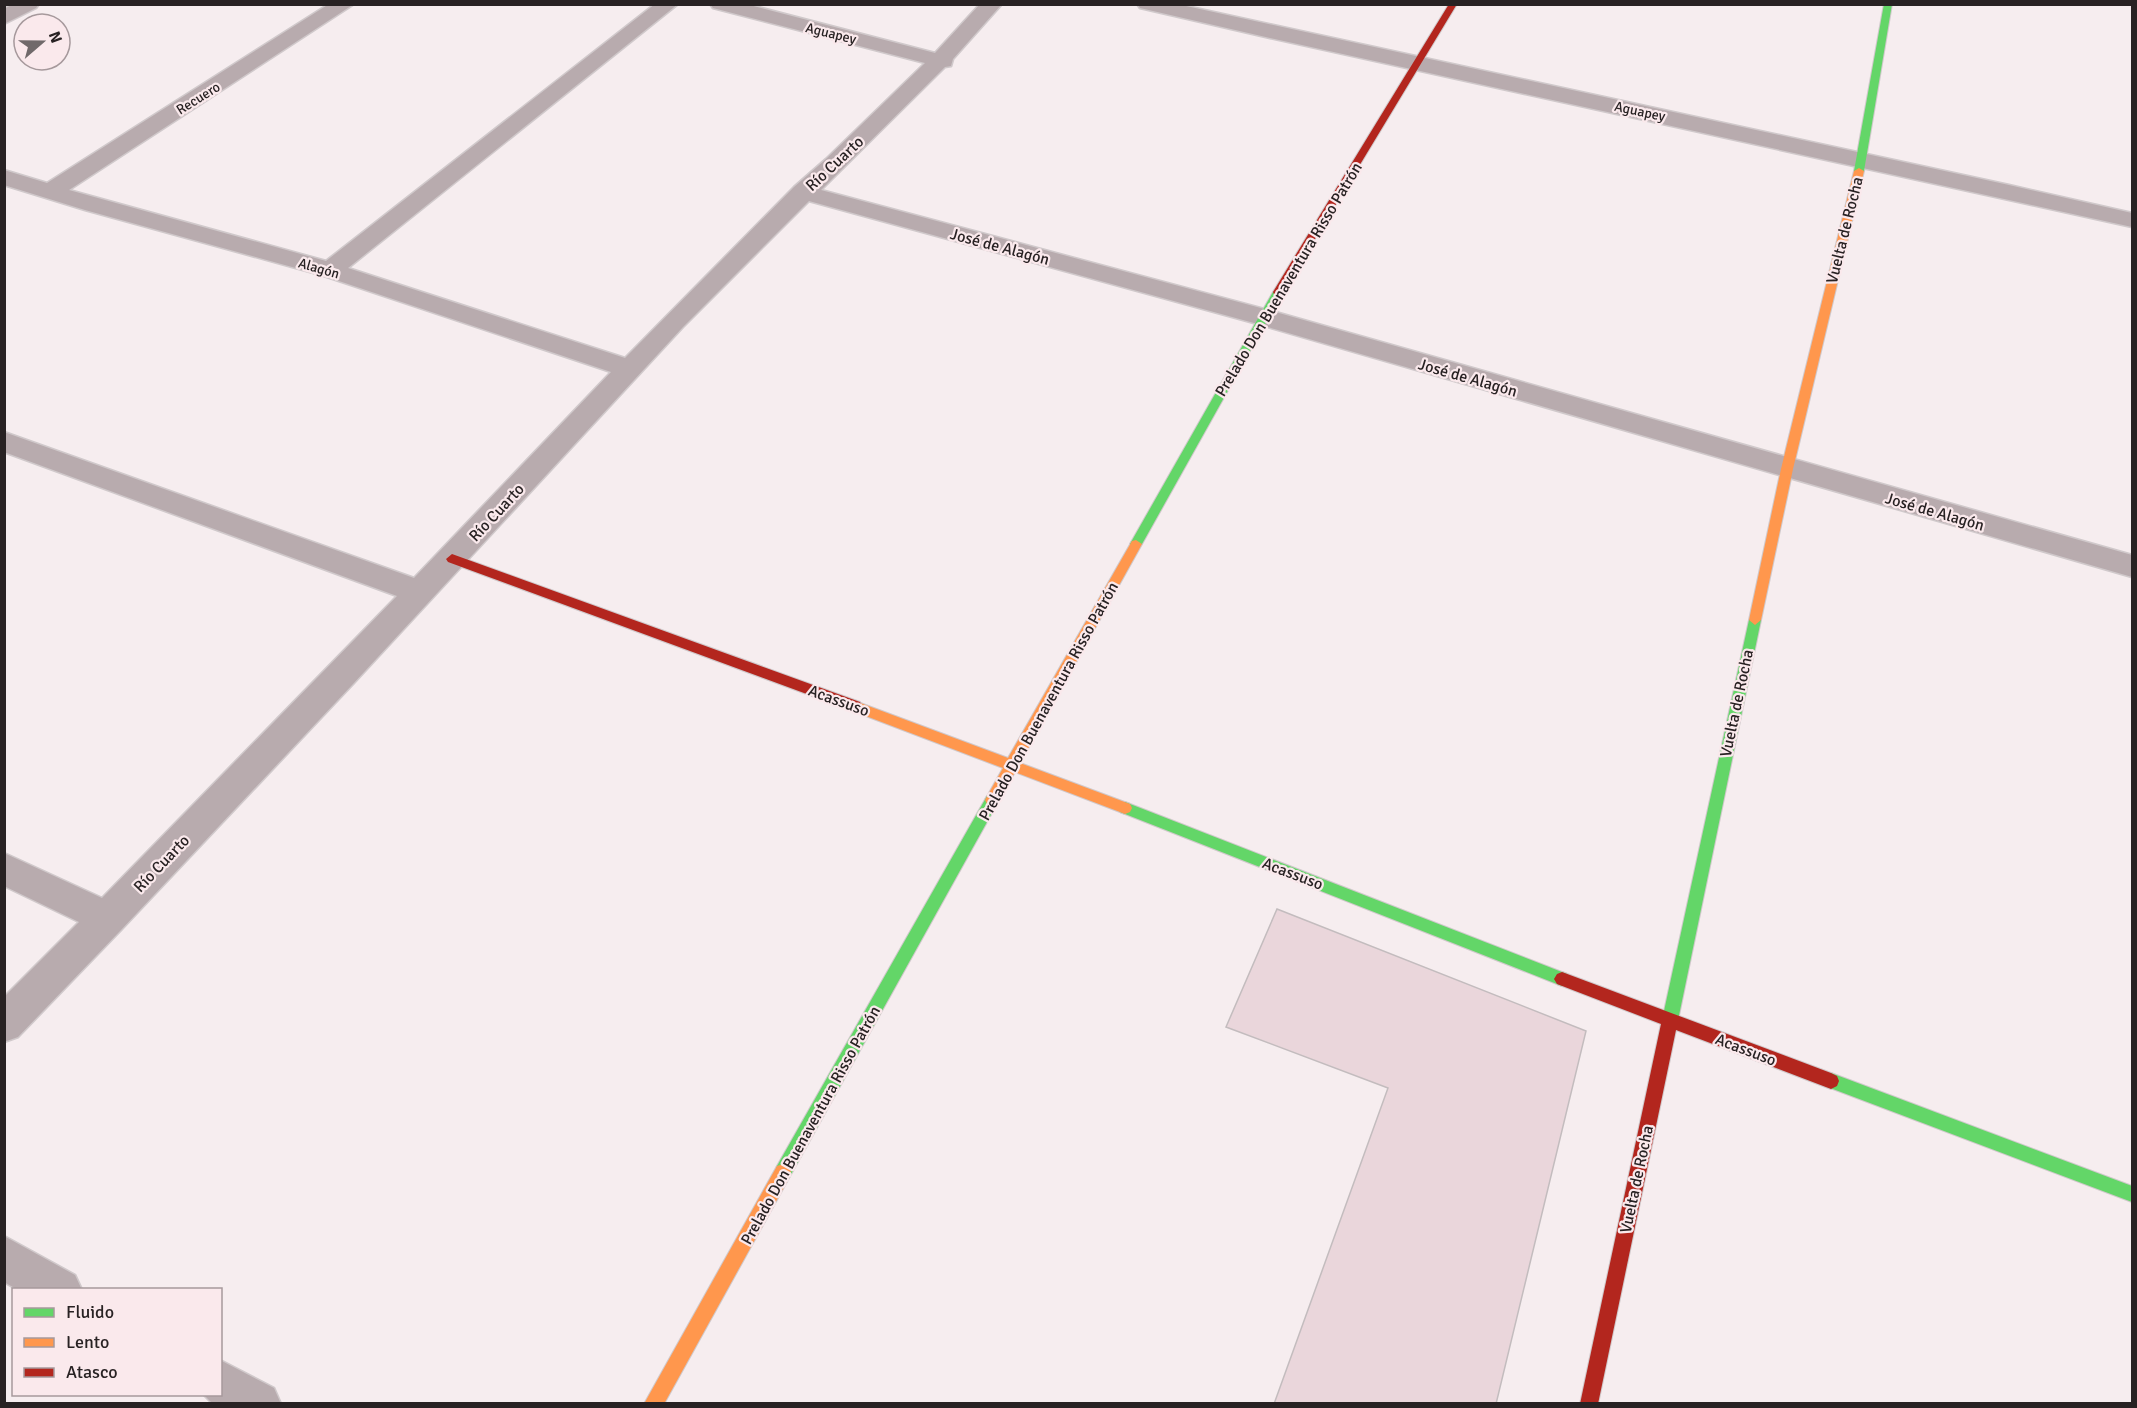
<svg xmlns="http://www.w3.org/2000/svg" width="2137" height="1408" viewBox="0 0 2137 1408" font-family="Signika,sans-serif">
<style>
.building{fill:#ead6db;stroke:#c3bcbe;stroke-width:1.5}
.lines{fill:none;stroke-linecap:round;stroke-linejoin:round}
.street-casing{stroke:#d0c9cb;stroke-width:3}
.fast-casing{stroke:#d0c9cb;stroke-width:2}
.slow-casing{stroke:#d0c9cb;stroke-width:2}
.jam-casing{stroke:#d0c9cb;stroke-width:2}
.street{fill:#b8abae;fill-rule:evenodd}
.fast{fill:#63d668;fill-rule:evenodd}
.slow{fill:#ff974d;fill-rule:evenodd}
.jam{fill:#b3261e;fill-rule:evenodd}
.labels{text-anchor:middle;stroke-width:4.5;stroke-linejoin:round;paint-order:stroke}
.far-street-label{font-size:14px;fill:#282223;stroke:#fae9ec}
.street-label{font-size:16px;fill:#282223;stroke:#fae9ec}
</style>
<rect width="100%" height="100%" fill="#f6edef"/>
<!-- building -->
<path class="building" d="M 1277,909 L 1586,1031 L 1496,1404 L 1274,1404 L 1388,1088 L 1226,1027 Z"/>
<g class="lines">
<defs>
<path id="street" d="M 13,4 L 39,4 L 36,8 L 4,24 L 4,9 Z
M 329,4 L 354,4 L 69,190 L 326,261 L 655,4 L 678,4 L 348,268 L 625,358 L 794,187 L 826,159 L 925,63 L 713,8 L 710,4 L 746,4 L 935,53 L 980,4 L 1002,4 L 953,59 L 951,66 L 945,67 L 821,190 L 1272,311 L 2132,555 L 2132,577 L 1254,323 L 809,201 L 683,327 L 353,684 L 121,930 L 18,1037 L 4,1042 L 4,997 L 79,922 L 4,886 L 4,853 L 102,898 L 397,596 L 4,452 L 4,432 L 414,578 L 611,372 L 321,275 L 85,210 L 4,185 L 4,170 L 47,183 Z
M 1137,4 L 1177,4 L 2009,185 L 2132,213 L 2132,227 L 1270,38 L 1140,8 Z
M 4,1236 L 75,1275 L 82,1290 L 18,1290 L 4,1282 Z
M 220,1360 L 274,1388 L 281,1404 L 213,1404 L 203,1394 L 220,1394 Z"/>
<path id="fast" d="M 1884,4 L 1892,4 L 1864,171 L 1859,174 L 1854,171 Z
M 1278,289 L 1283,292 L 1142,544 L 1136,548 L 1132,547 L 1130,544 L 1273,292 Z
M 1755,615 L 1761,620 L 1677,1025 L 1675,1030 L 1669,1032 L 1663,1030 L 1661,1025 L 1749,620 Z
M 992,794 L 997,796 L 999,800 L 997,804 L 789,1178 L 783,1180 L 777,1178 L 775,1172 L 777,1166 L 987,796 Z
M 1125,802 L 1567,974 L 1570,979 L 1567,984 L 1562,986 L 1120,812 L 1118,808 L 1120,804 Z
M 1831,1073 L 2132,1186 L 2132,1202 L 1825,1086 L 1823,1081 L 1825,1076 Z"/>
<path id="slow" d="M 1859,168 L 1864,171 L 1793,469 L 1761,620 L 1755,625 L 1749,620 L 1781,469 L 1854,171 Z
M 1136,540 L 1142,544 L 1020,763 L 1130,804 L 1132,808 L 1130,812 L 1125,814 L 1120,812 L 1015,772 L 997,804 L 992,806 L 987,804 L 985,800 L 1003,768 L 850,710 L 848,706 L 850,702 L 855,701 L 1008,758 L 1132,541 Z
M 783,1164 L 789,1166 L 791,1172 L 789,1178 L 664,1404 L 644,1404 L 777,1166 Z"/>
<path id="jam" d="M 1449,4 L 1457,4 L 1283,292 L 1278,295 L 1274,294 L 1273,292 Z
M 452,554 L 860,702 L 862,706 L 860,710 L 850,710 L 448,562 L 446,559 Z
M 1562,972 L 1831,1073 L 1837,1076 L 1839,1081 L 1837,1086 L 1831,1089 L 1676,1030 L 1598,1404 L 1580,1404 L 1661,1024 L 1557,984 L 1554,979 L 1557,974 Z"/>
</defs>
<!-- street casing -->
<use href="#street" class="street-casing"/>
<!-- fast casing -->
<use href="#fast" class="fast-casing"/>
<!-- slow casing -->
<use href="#slow" class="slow-casing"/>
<!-- jam casing -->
<use href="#jam" class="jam-casing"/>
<!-- street -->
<use href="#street" class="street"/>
<!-- fast -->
<use href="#fast" class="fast"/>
<!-- slow -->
<use href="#slow" class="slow"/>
<!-- jam -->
<use href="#jam" class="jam"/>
</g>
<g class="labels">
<!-- far-street labels -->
<g class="far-street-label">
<text transform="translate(831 33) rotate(14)" y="5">Aguapey</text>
<text transform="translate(198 98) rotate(-32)" y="5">Recuero</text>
<text transform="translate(1640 111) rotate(12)" y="5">Aguapey</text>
<text transform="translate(319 268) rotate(16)" y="5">Alagón</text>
</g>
<!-- street labels -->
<g class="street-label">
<text transform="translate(834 163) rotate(-43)" y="6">Río Cuarto</text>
<text transform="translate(1844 230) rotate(-76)" y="6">Vuelta de Rocha</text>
<text transform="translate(1000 246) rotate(15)" y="6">José de Alagón</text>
<text transform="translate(1288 279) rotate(-59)" y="6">Prelado Don Buenaventura Risso Patrón</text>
<text transform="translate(1468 377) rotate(16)" y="6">José de Alagón</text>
<text transform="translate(1935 511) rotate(16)" y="6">José de Alagón</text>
<text transform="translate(496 512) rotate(-47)" y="6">Río Cuarto</text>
<text transform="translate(839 700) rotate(20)" y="6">Acassuso</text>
<text transform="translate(1048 701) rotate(-61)" y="6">Prelado Don Buenaventura Risso Patrón</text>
<text transform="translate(1736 703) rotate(-78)" y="6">Vuelta de Rocha</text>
<text transform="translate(161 863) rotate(-46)" y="6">Río Cuarto</text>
<text transform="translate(1293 873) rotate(21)" y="6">Acassuso</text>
<text transform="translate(1746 1049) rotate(21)" y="6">Acassuso</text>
<text transform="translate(810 1125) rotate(-61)" y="6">Prelado Don Buenaventura Risso Patrón</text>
<text transform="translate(1636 1179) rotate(-78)" y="6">Vuelta de Rocha</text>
</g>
</g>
<!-- border -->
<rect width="2137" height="1408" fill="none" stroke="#282223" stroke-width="12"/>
<!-- legend -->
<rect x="12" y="1288" width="210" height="108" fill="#fae9ec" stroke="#a6999c" stroke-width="1.5"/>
<rect x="24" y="1308" width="30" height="9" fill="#63d668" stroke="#a6999c" stroke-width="1.5"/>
<text x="66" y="1318" font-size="18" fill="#282223">Fluido</text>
<rect x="24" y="1338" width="30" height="9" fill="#ff974d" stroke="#a6999c" stroke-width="1.5"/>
<text x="66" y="1348" font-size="18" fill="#282223">Lento</text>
<rect x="24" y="1368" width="30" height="9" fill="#b3261e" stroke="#a6999c" stroke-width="1.5"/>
<text x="66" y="1378" font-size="18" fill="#282223">Atasco</text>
<!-- north arrow -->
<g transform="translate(42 42) rotate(70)"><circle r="28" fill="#fae9ec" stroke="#a6999c" stroke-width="1.5"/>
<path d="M0-4.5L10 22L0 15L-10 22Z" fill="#70696a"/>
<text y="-9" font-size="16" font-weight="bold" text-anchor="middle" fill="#282223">N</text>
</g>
</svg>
